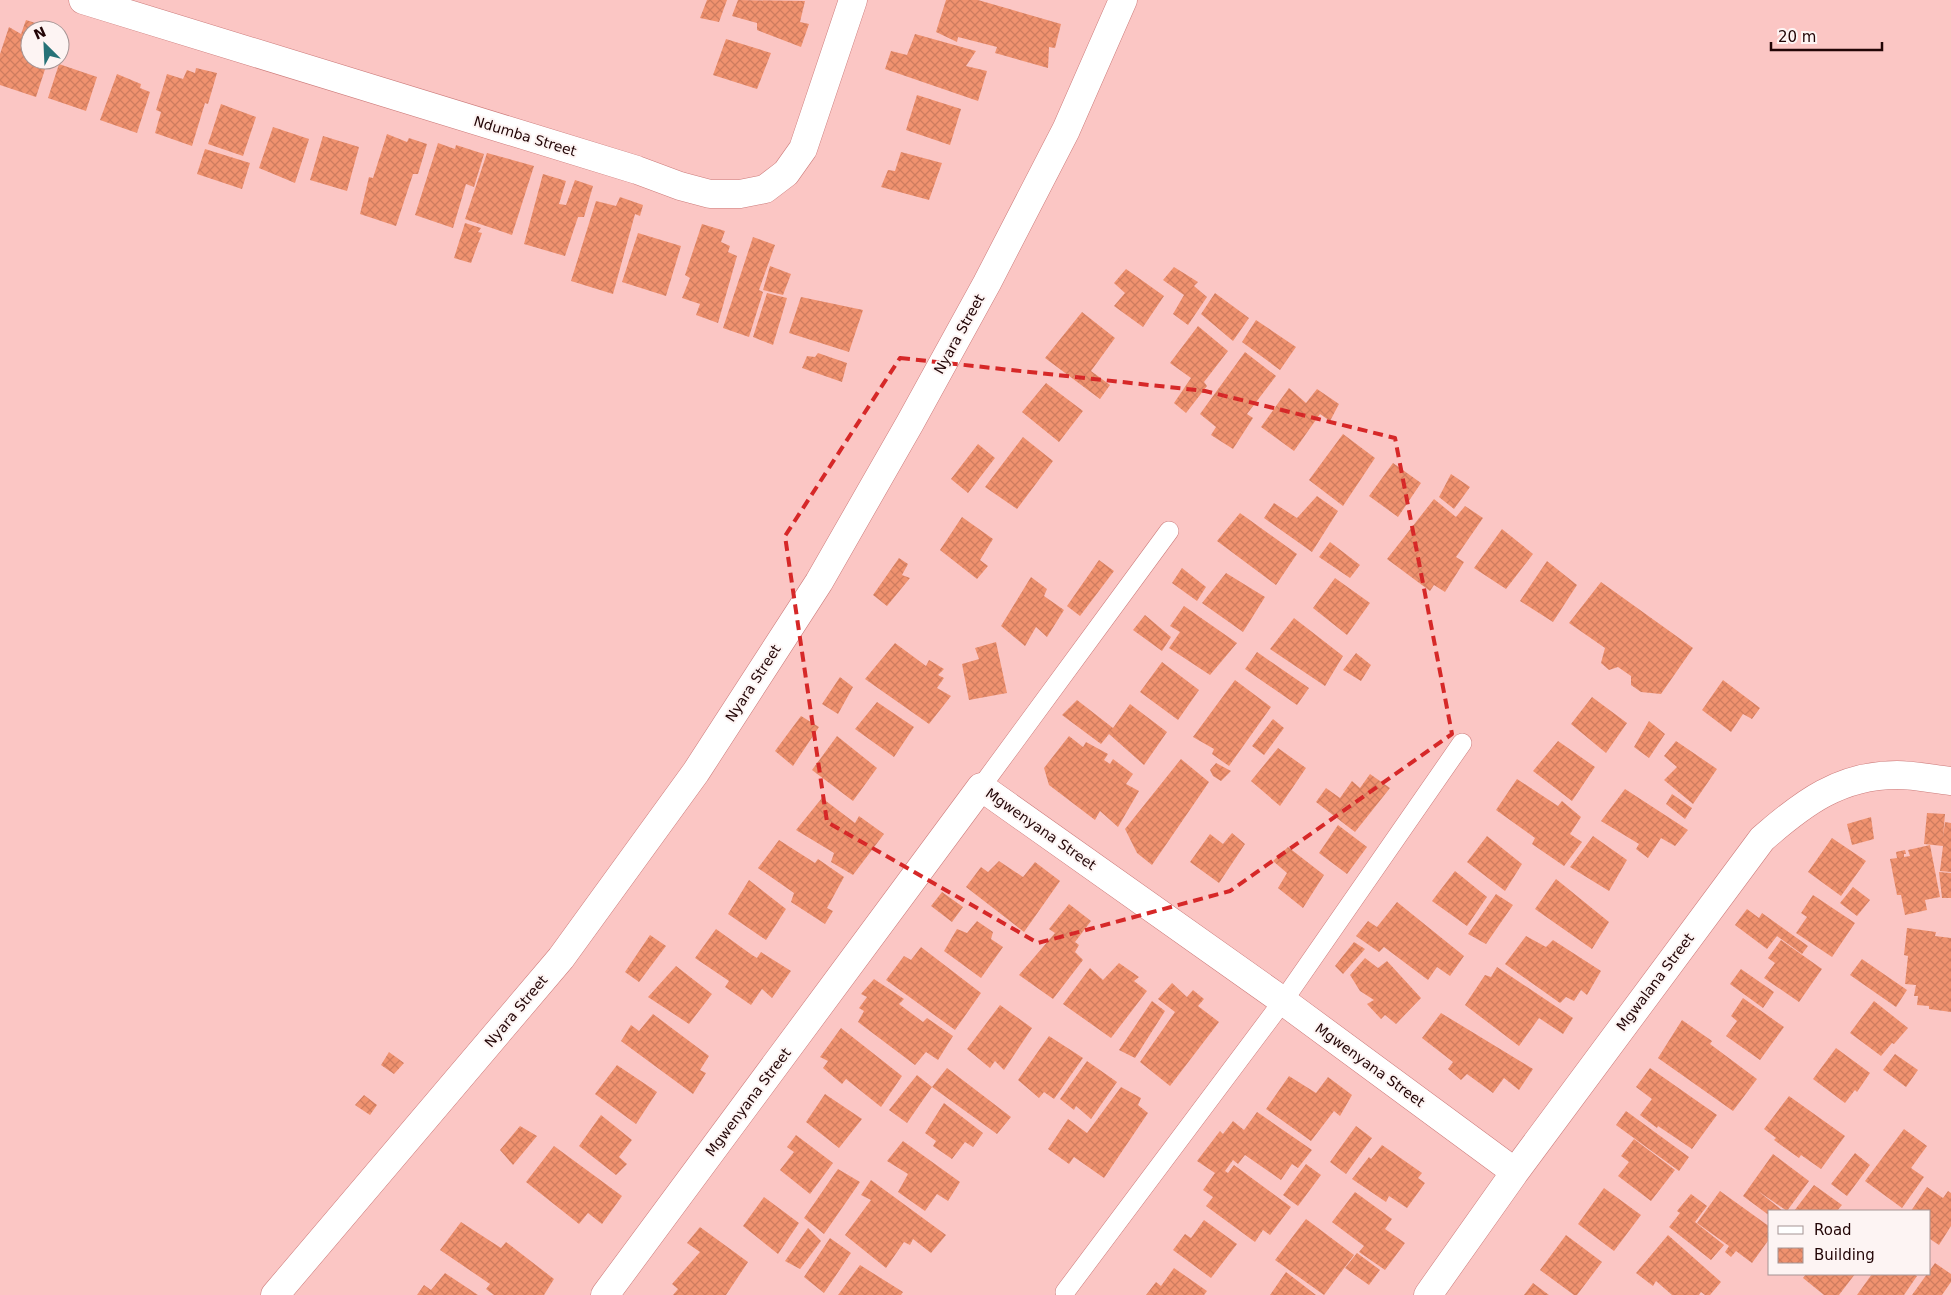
<svg xmlns="http://www.w3.org/2000/svg" width="1951" height="1295" viewBox="0 0 1951 1295" font-family="'DejaVu Sans',sans-serif">
<style>
.building{fill:url(#building-cross-hatch)}
.lines{fill:none;stroke-linecap:round;stroke-linejoin:round}
.service-casing{stroke:#cc7b7a;stroke-width:20}
.minor-casing{stroke:#cc7b7a;stroke-width:29}
.service{stroke:#fff;stroke-width:19}
.minor{stroke:#fff;stroke-width:28}
.marked{fill:none;stroke:#d62828;stroke-width:4;stroke-dasharray:10 6;stroke-linejoin:round}
.labels{text-anchor:middle;stroke-width:4;stroke-linejoin:round;paint-order:stroke}
.street-label{font-size:14px;fill:#220506;stroke:#fdf4f3}
</style>
<defs>
<pattern id="building-cross-hatch" width="8" height="8" patternUnits="userSpaceOnUse" patternTransform="scale(1.25)"><rect width="8" height="8" fill="#f0926f"/><path d="M0 0l8 8M0 8l8-8" fill="none" stroke="#ce7c5f"/></pattern>
</defs>
<rect width="100%" height="100%" fill="#fbc6c4"/>
<!-- building -->
<path class="building" d="M 707,0 L 727,0 L 719,22 L 700,18 Z
M 738,0 L 805,1 L 800,22 L 809,24 L 801,47 L 757,30 L 757,23 L 732,16 Z
M 946,0 L 978,0 L 1061,24 L 1055,48 L 1049,47 L 1048,68 L 995,53 L 997,47 L 958,37 L 957,42 L 936,32 Z
M 26,20 L 57,30 L 30,30 L 30,60 L 48,60 L 36,97 L 0,85 L 0,54 L 9,27 L 21,34 Z
M 915,34 L 976,51 L 966,66 L 987,71 L 978,101 L 885,69 L 891,51 L 907,55 Z
M 726,39 L 771,53 L 757,89 L 713,75 Z
M 59,64 L 97,77 L 86,111 L 48,98 Z
M 196,68 L 217,73 L 208,104 L 205,103 L 192,146 L 155,133 L 161,112 L 156,110 L 167,74 L 183,79 L 187,70 L 195,73 Z
M 117,74 L 141,84 L 140,88 L 150,92 L 137,133 L 100,120 Z
M 917,95 L 961,109 L 950,145 L 906,130 Z
M 221,104 L 256,117 L 243,156 L 208,144 Z
M 273,127 L 309,139 L 295,183 L 259,168 Z
M 387,134 L 407,142 L 409,138 L 427,144 L 418,174 L 413,174 L 396,226 L 360,214 L 369,177 L 373,178 Z
M 323,136 L 359,147 L 347,191 L 310,180 Z
M 438,143 L 455,149 L 456,145 L 484,154 L 474,187 L 466,184 L 453,228 L 415,215 Z
M 205,149 L 250,163 L 242,189 L 197,174 Z
M 901,152 L 942,163 L 929,200 L 881,187 L 888,170 L 895,171 Z
M 487,153 L 534,166 L 512,235 L 465,219 Z
M 543,174 L 566,181 L 559,204 L 566,205 L 575,180 L 593,186 L 584,217 L 578,217 L 565,256 L 524,244 Z
M 620,197 L 643,205 L 640,216 L 635,214 L 613,294 L 571,281 L 596,201 L 616,206 Z
M 465,223 L 481,228 L 478,232 L 482,233 L 471,263 L 454,258 Z
M 702,224 L 725,231 L 721,242 L 730,246 L 728,252 L 737,256 L 718,323 L 696,315 L 700,304 L 682,298 L 690,278 L 685,275 Z
M 638,233 L 681,246 L 666,296 L 622,282 Z
M 753,237 L 775,245 L 759,290 L 763,292 L 749,337 L 723,328 Z
M 770,266 L 791,274 L 783,295 L 763,290 Z
M 1174,267 L 1198,282 L 1194,286 L 1207,297 L 1188,325 L 1173,314 L 1184,295 L 1163,280 Z
M 1126,269 L 1164,296 L 1143,327 L 1114,306 L 1125,293 L 1114,283 Z
M 767,293 L 787,298 L 773,345 L 753,337 Z
M 1215,293 L 1249,318 L 1233,341 L 1201,314 Z
M 801,297 L 863,310 L 849,352 L 789,333 Z
M 1082,312 L 1115,338 L 1091,371 L 1110,385 L 1100,399 L 1045,358 Z
M 1256,320 L 1296,347 L 1280,370 L 1242,342 Z
M 1198,326 L 1228,351 L 1204,382 L 1207,386 L 1186,413 L 1174,403 L 1191,378 L 1170,363 Z
M 1245,352 L 1276,376 L 1247,414 L 1253,418 L 1233,449 L 1211,435 L 1216,427 L 1200,414 Z
M 818,353 L 847,363 L 842,382 L 802,368 L 807,356 L 815,357 Z
M 1046,383 L 1083,411 L 1059,442 L 1022,412 Z
M 1289,388 L 1306,403 L 1317,389 L 1339,404 L 1330,421 L 1320,414 L 1294,451 L 1261,427 Z
M 1343,434 L 1375,458 L 1343,506 L 1309,480 Z
M 1023,437 L 1053,461 L 1017,509 L 985,487 Z
M 978,444 L 995,458 L 968,493 L 951,479 Z
M 1393,463 L 1421,483 L 1398,517 L 1369,496 Z
M 1451,474 L 1470,487 L 1454,509 L 1439,497 Z
M 1317,496 L 1338,511 L 1312,552 L 1264,518 L 1274,503 L 1297,518 Z
M 1434,499 L 1456,517 L 1465,506 L 1483,518 L 1456,557 L 1464,562 L 1445,592 L 1434,585 L 1430,591 L 1387,559 Z
M 1240,513 L 1297,554 L 1276,585 L 1217,541 Z
M 962,517 L 993,539 L 980,560 L 988,566 L 977,579 L 940,550 Z
M 1502,529 L 1533,554 L 1506,589 L 1474,568 Z
M 1330,542 L 1360,565 L 1350,578 L 1319,557 Z
M 899,558 L 908,564 L 902,575 L 910,578 L 887,606 L 873,595 Z
M 1099,560 L 1114,571 L 1080,616 L 1067,606 Z
M 1547,561 L 1577,585 L 1553,622 L 1520,601 Z
M 1182,568 L 1206,587 L 1197,601 L 1172,583 Z
M 1226,573 L 1265,597 L 1243,632 L 1202,603 Z
M 1031,577 L 1047,589 L 1044,596 L 1064,610 L 1047,637 L 1036,627 L 1025,646 L 1001,626 Z
M 1335,578 L 1370,603 L 1347,635 L 1313,608 Z
M 1601,582 L 1693,648 L 1661,694 L 1641,692 L 1631,685 L 1631,676 L 1618,667 L 1609,670 L 1601,663 L 1605,648 L 1569,623 Z
M 1184,606 L 1237,643 L 1210,675 L 1169,648 L 1180,632 L 1170,626 Z
M 1145,615 L 1171,637 L 1162,651 L 1133,630 Z
M 1294,618 L 1343,656 L 1325,686 L 1270,649 Z
M 996,642 L 1007,693 L 969,700 L 962,664 L 979,659 L 975,648 Z
M 895,643 L 926,666 L 929,660 L 944,669 L 938,675 L 944,678 L 937,688 L 951,696 L 929,724 L 865,679 Z
M 1257,652 L 1309,688 L 1297,705 L 1245,669 Z
M 1356,653 L 1371,665 L 1361,681 L 1343,670 Z
M 1162,662 L 1199,690 L 1178,720 L 1140,692 Z
M 840,677 L 853,687 L 838,714 L 822,704 Z
M 1235,680 L 1271,707 L 1229,766 L 1212,754 L 1214,749 L 1193,737 Z
M 1723,680 L 1760,708 L 1752,719 L 1743,714 L 1731,732 L 1702,710 Z
M 1592,697 L 1627,723 L 1606,753 L 1571,724 Z
M 1077,700 L 1113,728 L 1130,704 L 1167,732 L 1144,765 L 1109,734 L 1101,744 L 1062,715 Z
M 877,702 L 914,727 L 894,757 L 855,729 Z
M 801,716 L 819,727 L 793,766 L 775,751 Z
M 1273,719 L 1284,728 L 1264,755 L 1252,746 Z
M 1649,721 L 1665,734 L 1649,758 L 1634,747 Z
M 837,736 L 877,768 L 853,801 L 812,770 Z
M 1069,736 L 1083,747 L 1086,742 L 1108,754 L 1104,760 L 1110,764 L 1113,759 L 1133,774 L 1126,784 L 1139,791 L 1118,827 L 1100,811 L 1095,820 L 1049,785 L 1044,768 Z
M 1558,741 L 1595,767 L 1572,801 L 1533,771 Z
M 1676,741 L 1717,769 L 1693,804 L 1664,780 L 1677,767 L 1664,756 Z
M 1278,748 L 1306,768 L 1280,806 L 1251,781 Z
M 1181,759 L 1209,782 L 1152,865 L 1137,853 L 1125,829 Z
M 1216,763 L 1231,771 L 1221,781 L 1213,776 L 1210,770 Z
M 1370,774 L 1390,788 L 1355,832 L 1316,802 L 1326,788 L 1340,798 L 1352,781 L 1360,788 Z
M 1517,779 L 1558,806 L 1562,801 L 1581,817 L 1570,834 L 1582,842 L 1564,866 L 1532,844 L 1535,838 L 1496,810 Z
M 1625,789 L 1688,830 L 1675,846 L 1661,838 L 1648,858 L 1636,849 L 1639,844 L 1601,821 Z
M 1672,794 L 1692,808 L 1685,819 L 1666,804 Z
M 822,798 L 855,823 L 859,816 L 884,834 L 853,875 L 831,862 L 834,853 L 796,830 Z
M 1927,813 L 1945,814 L 1943,837 L 1945,822 L 1951,823 L 1951,872 L 1940,871 L 1943,846 L 1924,844 Z
M 1871,817 L 1874,839 L 1852,845 L 1847,824 Z
M 1338,825 L 1367,847 L 1347,874 L 1319,853 Z
M 1232,833 L 1245,844 L 1219,883 L 1190,862 L 1210,834 L 1223,844 Z
M 1487,836 L 1522,864 L 1505,891 L 1467,862 Z
M 1593,836 L 1627,860 L 1609,891 L 1570,867 Z
M 1832,838 L 1866,861 L 1841,896 L 1808,872 Z
M 779,840 L 815,863 L 818,859 L 844,877 L 827,908 L 833,911 L 825,924 L 791,902 L 794,893 L 758,868 Z
M 1930,845 L 1940,897 L 1925,900 L 1927,910 L 1905,915 L 1901,895 L 1897,895 L 1890,859 L 1897,858 L 1896,852 L 1905,850 L 1906,854 L 1904,854 L 1904,857 L 1910,856 L 1908,850 Z
M 1288,847 L 1324,875 L 1303,908 L 1278,888 L 1287,873 L 1273,861 Z
M 999,861 L 1023,877 L 1035,862 L 1060,881 L 1024,932 L 966,887 L 981,867 L 988,872 Z
M 1455,871 L 1487,897 L 1467,926 L 1432,901 Z
M 1939,872 L 1951,873 L 1951,898 L 1942,898 Z
M 1556,879 L 1609,922 L 1592,949 L 1535,909 Z
M 749,880 L 786,909 L 766,940 L 728,914 Z
M 1853,887 L 1870,900 L 1857,916 L 1840,903 Z
M 942,892 L 963,907 L 952,922 L 931,906 Z
M 1496,894 L 1513,905 L 1486,944 L 1468,934 Z
M 1813,895 L 1855,923 L 1832,957 L 1796,933 L 1807,917 L 1801,913 Z
M 1397,902 L 1464,956 L 1450,976 L 1437,967 L 1428,980 L 1384,947 L 1379,952 L 1356,936 L 1368,921 L 1377,927 Z
M 1069,904 L 1091,921 L 1075,942 L 1079,945 L 1075,952 L 1083,960 L 1053,999 L 1019,975 L 1055,933 L 1049,929 Z
M 1747,909 L 1759,918 L 1762,913 L 1808,946 L 1802,954 L 1777,936 L 1767,949 L 1735,925 Z
M 977,921 L 993,932 L 991,939 L 1003,947 L 981,978 L 944,951 L 957,929 L 967,933 Z
M 1907,928 L 1936,932 L 1935,936 L 1951,938 L 1951,1012 L 1929,1009 L 1929,1006 L 1917,1005 L 1918,996 L 1914,996 L 1916,985 L 1905,984 L 1908,956 L 1904,955 Z
M 716,929 L 752,955 L 757,958 L 761,952 L 791,971 L 772,998 L 762,989 L 751,1005 L 725,987 L 729,981 L 695,958 Z
M 650,935 L 666,946 L 639,982 L 625,972 Z
M 1526,936 L 1546,947 L 1553,940 L 1601,971 L 1587,995 L 1581,990 L 1574,1001 L 1566,997 L 1560,1003 L 1505,964 Z
M 1781,940 L 1822,969 L 1799,1002 L 1764,978 L 1775,963 L 1768,958 Z
M 1354,942 L 1365,949 L 1343,974 L 1335,966 Z
M 921,947 L 981,993 L 955,1030 L 886,980 L 904,956 L 911,960 Z
M 1365,958 L 1378,968 L 1387,961 L 1421,998 L 1396,1024 L 1385,1015 L 1381,1019 L 1367,1004 L 1374,1000 L 1360,991 L 1350,975 Z
M 1862,959 L 1907,990 L 1896,1007 L 1850,975 Z
M 1119,963 L 1139,977 L 1134,981 L 1147,991 L 1111,1038 L 1063,1004 L 1090,968 L 1103,980 Z
M 676,966 L 712,994 L 689,1024 L 648,997 Z
M 1497,967 L 1573,1018 L 1563,1034 L 1539,1018 L 1519,1046 L 1465,1005 L 1485,975 L 1491,977 Z
M 1741,969 L 1774,992 L 1763,1008 L 1730,984 Z
M 874,979 L 904,999 L 899,1004 L 923,1022 L 927,1018 L 953,1036 L 938,1060 L 926,1052 L 915,1065 L 858,1022 L 864,1011 L 859,1008 L 867,997 L 861,994 Z
M 1172,983 L 1187,997 L 1193,990 L 1204,999 L 1198,1006 L 1219,1022 L 1170,1086 L 1140,1062 L 1175,1012 L 1158,999 Z
M 1743,998 L 1784,1027 L 1760,1060 L 1726,1036 L 1737,1021 L 1731,1016 Z
M 1152,1001 L 1165,1011 L 1135,1058 L 1119,1050 Z
M 1874,1001 L 1908,1028 L 1894,1044 L 1892,1043 L 1881,1056 L 1850,1033 Z
M 1000,1005 L 1032,1028 L 1004,1070 L 995,1061 L 990,1068 L 967,1049 Z
M 1441,1013 L 1533,1069 L 1519,1090 L 1504,1078 L 1493,1093 L 1467,1074 L 1461,1080 L 1448,1069 L 1453,1062 L 1422,1038 Z
M 653,1014 L 709,1056 L 700,1070 L 706,1073 L 693,1094 L 621,1041 L 631,1025 L 639,1031 Z
M 1682,1020 L 1712,1041 L 1710,1044 L 1757,1079 L 1733,1111 L 1658,1058 Z
M 841,1028 L 902,1076 L 881,1107 L 846,1079 L 842,1084 L 823,1068 L 828,1061 L 820,1057 Z
M 1049,1036 L 1083,1058 L 1054,1099 L 1044,1092 L 1039,1098 L 1018,1080 Z
M 1836,1048 L 1870,1073 L 1857,1092 L 1855,1090 L 1845,1103 L 1813,1079 Z
M 389,1052 L 404,1063 L 394,1074 L 381,1065 Z
M 1895,1054 L 1918,1070 L 1906,1087 L 1883,1070 Z
M 1087,1061 L 1117,1082 L 1091,1119 L 1076,1106 L 1074,1110 L 1060,1099 Z
M 617,1065 L 657,1092 L 636,1124 L 595,1094 Z
M 947,1068 L 1011,1117 L 997,1134 L 932,1087 Z
M 1650,1068 L 1717,1115 L 1692,1149 L 1658,1126 L 1657,1128 L 1640,1115 L 1652,1099 L 1636,1087 Z
M 917,1075 L 932,1087 L 907,1123 L 889,1110 Z
M 1289,1076 L 1316,1093 L 1328,1077 L 1352,1095 L 1340,1116 L 1334,1111 L 1311,1141 L 1266,1109 Z
M 1121,1087 L 1141,1098 L 1138,1105 L 1148,1113 L 1104,1178 L 1074,1157 L 1069,1164 L 1048,1149 L 1068,1119 L 1087,1133 Z
M 825,1094 L 862,1119 L 839,1148 L 806,1122 Z
M 364,1095 L 377,1105 L 370,1115 L 355,1105 Z
M 1789,1096 L 1845,1136 L 1821,1169 L 1801,1155 L 1799,1158 L 1774,1140 L 1776,1138 L 1764,1129 Z
M 944,1103 L 983,1133 L 973,1147 L 965,1142 L 952,1159 L 933,1146 L 936,1141 L 925,1133 Z
M 1626,1111 L 1689,1157 L 1679,1171 L 1616,1125 Z
M 1257,1112 L 1312,1150 L 1298,1168 L 1292,1164 L 1281,1180 L 1245,1155 L 1238,1164 L 1233,1160 L 1225,1171 L 1228,1173 L 1234,1165 L 1291,1207 L 1270,1235 L 1263,1230 L 1255,1242 L 1206,1206 L 1213,1197 L 1203,1190 L 1215,1173 L 1197,1161 L 1220,1131 L 1223,1134 L 1233,1121 L 1244,1130 Z
M 601,1115 L 632,1140 L 619,1157 L 627,1164 L 616,1175 L 579,1146 Z
M 520,1126 L 537,1136 L 513,1165 L 500,1150 Z
M 1356,1126 L 1372,1138 L 1346,1174 L 1330,1162 Z
M 1904,1129 L 1927,1146 L 1911,1168 L 1924,1177 L 1902,1208 L 1865,1181 Z
M 796,1135 L 833,1163 L 810,1194 L 780,1170 L 794,1152 L 787,1147 Z
M 1634,1139 L 1675,1170 L 1651,1201 L 1618,1176 L 1629,1162 L 1621,1156 Z
M 903,1141 L 960,1182 L 948,1201 L 937,1194 L 925,1211 L 898,1192 L 908,1174 L 887,1161 Z
M 1382,1145 L 1422,1173 L 1418,1178 L 1425,1183 L 1407,1208 L 1389,1196 L 1386,1202 L 1352,1179 L 1369,1157 L 1371,1159 Z
M 554,1146 L 622,1196 L 602,1224 L 588,1213 L 579,1224 L 526,1182 Z
M 1855,1153 L 1870,1165 L 1847,1196 L 1831,1184 Z
M 1773,1154 L 1809,1181 L 1787,1211 L 1758,1191 L 1783,1211 L 1770,1211 L 1770,1216 L 1743,1196 Z
M 1306,1164 L 1321,1175 L 1298,1206 L 1283,1195 Z
M 838,1169 L 860,1182 L 824,1234 L 804,1218 Z
M 871,1180 L 946,1235 L 931,1253 L 913,1239 L 910,1245 L 904,1242 L 886,1268 L 845,1235 L 871,1200 L 861,1195 Z
M 1814,1185 L 1842,1205 L 1837,1211 L 1794,1211 Z
M 1927,1187 L 1943,1198 L 1948,1191 L 1951,1193 L 1951,1226 L 1939,1245 L 1930,1239 L 1930,1211 L 1911,1211 Z
M 1604,1188 L 1641,1215 L 1614,1251 L 1578,1224 Z
M 1720,1191 L 1770,1227 L 1770,1238 L 1752,1263 L 1736,1251 L 1731,1257 L 1725,1252 L 1729,1246 L 1697,1223 Z
M 1355,1192 L 1392,1219 L 1385,1229 L 1405,1243 L 1385,1270 L 1359,1252 L 1364,1246 L 1332,1222 Z
M 1691,1194 L 1707,1206 L 1695,1222 L 1724,1245 L 1711,1260 L 1669,1227 L 1680,1213 L 1677,1211 Z
M 764,1197 L 799,1223 L 778,1254 L 743,1226 Z
M 1306,1219 L 1354,1255 L 1324,1295 L 1275,1260 Z
M 1204,1220 L 1237,1244 L 1211,1278 L 1173,1250 L 1185,1234 L 1191,1238 Z
M 461,1222 L 501,1248 L 506,1242 L 554,1279 L 544,1295 L 494,1295 L 486,1289 L 490,1284 L 440,1250 Z
M 700,1227 L 748,1262 L 726,1295 L 673,1295 L 678,1289 L 672,1284 L 700,1252 L 687,1243 Z
M 808,1228 L 821,1241 L 800,1269 L 785,1261 Z
M 1566,1235 L 1602,1262 L 1577,1295 L 1574,1295 L 1540,1270 Z
M 1668,1235 L 1721,1282 L 1710,1295 L 1705,1295 L 1701,1292 L 1699,1295 L 1672,1295 L 1656,1281 L 1653,1286 L 1636,1273 Z
M 830,1238 L 851,1253 L 824,1293 L 804,1277 Z
M 1357,1253 L 1380,1270 L 1369,1285 L 1345,1268 Z
M 1935,1263 L 1951,1274 L 1951,1282 L 1942,1295 L 1912,1295 L 1927,1274 L 1930,1274 L 1930,1270 Z
M 860,1265 L 903,1292 L 901,1295 L 838,1295 Z
M 1174,1268 L 1207,1291 L 1204,1295 L 1146,1295 L 1156,1282 L 1161,1286 Z
M 1286,1272 L 1316,1295 L 1270,1295 Z
M 445,1273 L 478,1295 L 417,1295 L 424,1285 L 431,1290 Z
M 1806,1274 L 1855,1274 L 1839,1295 L 1824,1295 L 1803,1278 Z
M 1872,1274 L 1913,1274 L 1917,1276 L 1904,1295 L 1857,1295 Z
M 1533,1283 L 1549,1295 L 1524,1295 Z"/>
<g class="lines">
<defs>
<path id="service" d="M 981,787 L 1169,531
M 1065,1292 L 1283,1001 L 1462,743"/>
<path id="minor" d="M 83,0 L 637,170 L 680,186 L 710,194 L 740,194 L 765,189 L 786,173 L 803,149 L 853,0
M 275,1295 L 561,958 L 696,772 L 819,582 L 910,423 L 987,283 L 1066,130 L 1123,0
M 605,1295 L 981,787 L 1283,1001 L 1515,1172
M 1428,1295 L 1515,1172 L 1762,839 C 1803,803 1840,775 1897,775 C 1915,775 1933,779 1951,781"/>
</defs>
<!-- service casing -->
<use href="#service" class="service-casing"/>
<!-- minor casing -->
<use href="#minor" class="minor-casing"/>
<!-- service -->
<use href="#service" class="service"/>
<!-- minor -->
<use href="#minor" class="minor"/>
</g>
<!-- marked area -->
<path class="marked" d="M 900,358 L 1205,391 L 1395,438 L 1452,734 L 1230,891 L 1038,943 L 827,822 L 785,536 Z"/>
<g class="labels">
<!-- street labels -->
<g class="street-label">
<text transform="translate(525 136) rotate(17)" y="5">Ndumba Street</text>
<text transform="translate(959 334) rotate(-61)" y="5">Nyara Street</text>
<text transform="translate(753 683) rotate(-57)" y="5">Nyara Street</text>
<text transform="translate(1041 829) rotate(35)" y="5">Mgwenyana Street</text>
<text transform="translate(1655 982) rotate(-53)" y="5">Mgwalana Street</text>
<text transform="translate(516 1011) rotate(-50)" y="5">Nyara Street</text>
<text transform="translate(1370 1065) rotate(36)" y="5">Mgwenyana Street</text>
<text transform="translate(748 1102) rotate(-53)" y="5">Mgwenyana Street</text>
</g>
</g>
<!-- legend -->
<rect x="1768" y="1210" width="162" height="65" fill="#fdf4f3" stroke="#a59494"/>
<rect x="1778" y="1226" width="25" height="8" fill="#ffffff" stroke="#a59494"/>
<text x="1814" y="1235" font-size="15" fill="#220506">Road</text>
<rect x="1778" y="1248" width="25" height="15" fill="url(#building-cross-hatch)" stroke="#a59494"/>
<text x="1814" y="1260" font-size="15" fill="#220506">Building</text>
<!-- north arrow -->
<g transform="translate(45 45) rotate(336)"><circle r="24" fill="#fdf4f3" stroke="#a59494"/>
<path d="M0-4L9 19L0 12L-9 19Z" fill="#277277"/>
<text y="-8" font-size="14" font-weight="bold" text-anchor="middle" fill="#220506">N</text>
</g>
<!-- scale -->
<path d="M1771 42v8h111v-8" fill="none" stroke="#220506" stroke-width="2.5"/>
<text x="1778" y="42" font-size="15" fill="#220506" stroke="#fdf4f3" stroke-width="4" paint-order="stroke">20 m</text>
</svg>
